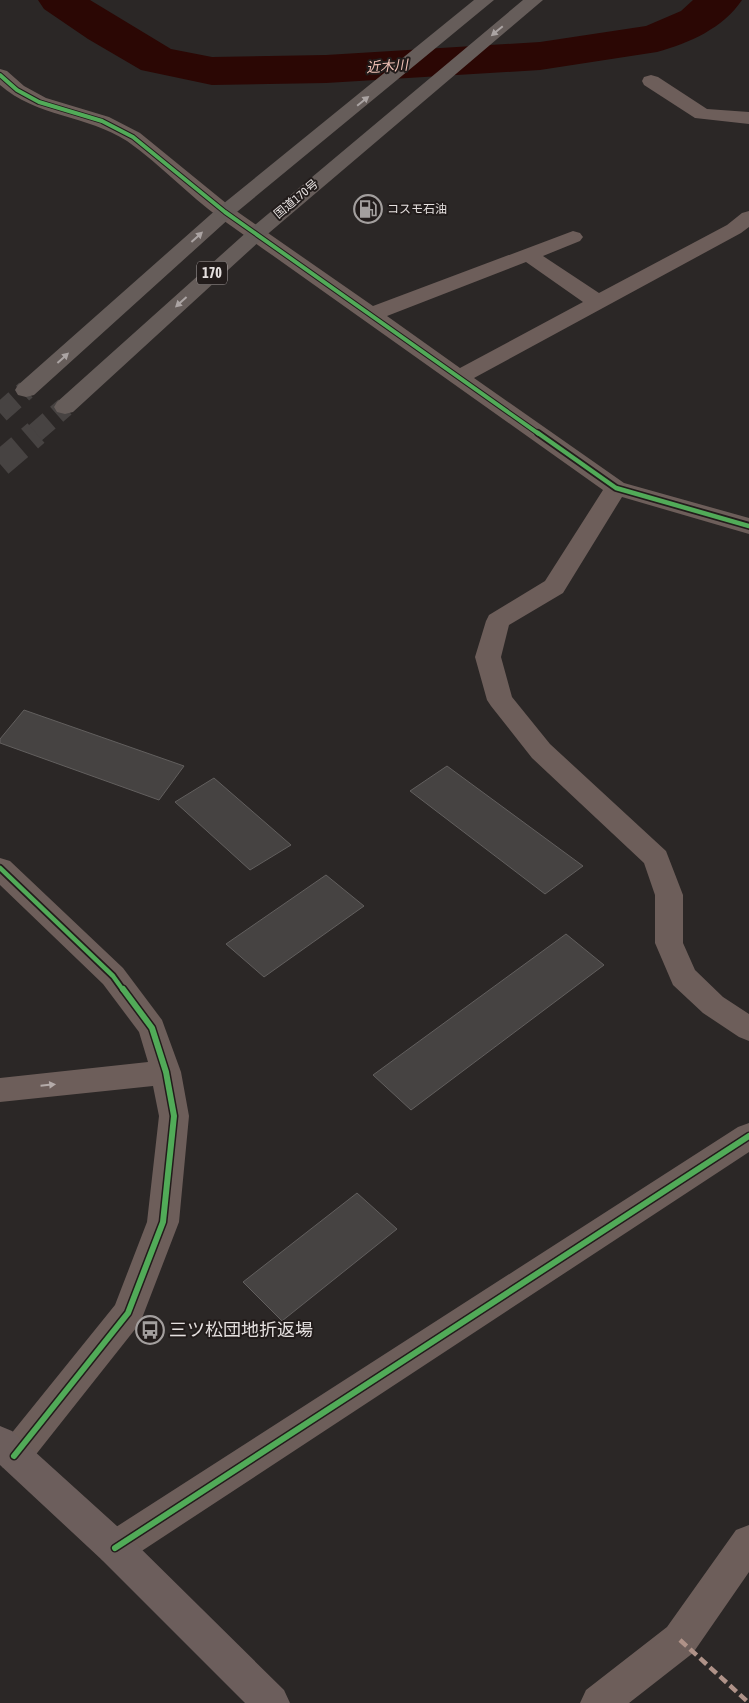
<svg xmlns="http://www.w3.org/2000/svg" width="749" height="1703" viewBox="0 0 749 1703" font-family="'Asap Condensed','Noto Sans JP',sans-serif">
<style>
.lines{fill:none;stroke-linecap:round;stroke-linejoin:round}
.river{fill:#2b0704;fill-rule:evenodd}
.building{fill:#464342;stroke:#625f5e}
.highway-tunnel-far1{stroke:#474342;stroke-width:20;stroke-dasharray:20 10;stroke-linecap:butt}
.highway-tunnel{stroke:#474342;stroke-width:26;stroke-dasharray:26 13;stroke-linecap:butt}
.minor{fill:#6d5e5a;fill-rule:evenodd}
.major{fill:#6c5e5c;fill-rule:evenodd}
.highway{fill:#665d5a;fill-rule:evenodd}
.quiet{stroke:#af9288;stroke-width:4.5;stroke-dasharray:9 4.5;stroke-linecap:butt}
.cycleway-far2-casing{stroke:#221c1b;stroke-width:6}
.cycleway-far1-casing{stroke:#221c1b;stroke-width:8}
.cycleway-casing{stroke:#221c1b;stroke-width:9}
.cycleway-far2{stroke:#51ab58;stroke-width:4}
.cycleway-far1{stroke:#51ab58;stroke-width:4.5}
.cycleway{stroke:#51ab58;stroke-width:6}
.oneway{fill:#aba4a3}
.oneway2{fill:#b4aba9}
.labels{text-anchor:middle;stroke-width:4;stroke-linejoin:round;paint-order:stroke}
.far-street-label{font-size:12px;fill:#e4dfde;stroke:#221c1b}
.far-poi-label{font-size:12px;fill:#e4dfde;stroke:#221c1b;text-anchor:start}
.far-water-label{font-size:14px;font-style:italic;fill:#f0c1b6;stroke:#221c1b}
.shield{fill:#221c1b;stroke:#aaa4a4;stroke-width:1}
.shield-label{font-size:14px;font-weight:bold;fill:#e4dfde}
.near-poi-label{font-size:18px;fill:#e4dfde;stroke:#221c1b;text-anchor:start}
</style>
<rect width="100%" height="100%" fill="#2b2726"/>
<g class="lines">
<!-- river -->
<path class="river" d="M 38,0 L 90,0 L 171,49 L 212,57 L 326,55 L 540,42 L 646,26 L 681,11 L 693,0 L 742,0 C 723,28 690,43 657,52 L 540,70 L 326,83 L 212,85 L 141,70 L 88,39 L 44,9 Z"/>
</g>
<!-- building -->
<path class="building" d="M 24,710 L 184,766 L 159,800 L 0,743 L 0,739 Z
M 447,766 L 583,866 L 545,894 L 410,791 Z
M 214,778 L 291,845 L 250,870 L 175,802 Z
M 326,875 L 364,906 L 264,977 L 226,944 Z
M 566,934 L 604,965 L 411,1110 L 373,1075 Z
M 357,1193 L 397,1229 L 282,1321 L 243,1282 Z"/>
<g class="lines">
<!-- highway-tunnel-far1 -->
<path class="highway-tunnel-far1" d="M 0,413 L 26,390
M 34,434 L 65,407"/>
<!-- highway-tunnel -->
<path class="highway-tunnel" d="M 0,464 L 36,433"/>
<!-- minor -->
<path class="minor" d="M 0,69 L 7,71 L 24,86 L 46,98 L 109,117 L 140,133 L 232,208 L 373,306 L 573,231 L 580,233 L 583,237 L 580,241 L 543,256 L 599,293 L 727,225 L 742,213 L 749,211 L 749,227 L 741,233 L 474,378 L 624,483 L 749,518 L 749,534 L 622,497 L 563,593 L 509,625 L 501,657 L 512,697 L 550,744 L 666,851 L 683,895 L 683,943 L 695,970 L 723,997 L 749,1014 L 749,1041 L 739,1037 L 703,1013 L 673,985 L 655,943 L 655,895 L 644,863 L 532,758 L 491,706 L 487,700 L 475,657 L 486,621 L 489,615 L 545,581 L 603,490 C 475,399 348,309 220,218 C 188,195 160,164 127,141 C 87,115 36,117 0,85 ZM 526,262 L 583,302 L 460,368 L 387,316 Z
M 651,75 L 658,77 L 707,109 L 749,112 L 749,124 L 695,118 L 644,85 L 642,81 L 644,77 Z
M 0,858 L 10,861 L 123,968 L 162,1020 L 181,1072 L 189,1116 L 179,1222 L 144,1313 L 140,1323 L 26,1467 L 14,1472 L 2,1467 L 0,1449 L 2,1445 L 115,1305 L 147,1222 L 159,1116 L 153,1086 L 0,1102 L 0,1078 L 148,1062 L 139,1032 L 103,984 L 0,885 Z
M 749,1123 L 749,1152 L 128,1560 L 115,1565 L 102,1560 L 97,1548 L 102,1536 L 738,1127 Z
M 749,1525 L 749,1572 L 693,1653 L 629,1703 L 580,1703 L 586,1690 L 667,1627 L 736,1530 Z"/>
<!-- major -->
<path class="major" d="M 0,1426 L 12,1431 L 128,1536 L 284,1690 L 290,1703 L 245,1703 L 102,1560 L 0,1465 Z"/>
<!-- highway -->
<path class="highway" d="M 474,0 L 494,0 L 232,216 L 34,395 L 26,397 L 18,395 L 15,390 L 18,385 L 218,208 Z
M 523,0 L 543,0 L 263,238 L 73,412 L 65,414 L 57,412 L 54,407 L 57,402 L 249,230 Z"/>
<!-- quiet -->
<path class="quiet" d="M 680,1640 L 749,1703"/>
<defs>
<path id="cycleway-far2" d="M 0,75 L 17,90 L 39,102 L 102,121 L 133,137 L 225,212 L 539,434"/>
<path id="cycleway-far1" d="M 538,433 L 616,488 L 749,526
M 0,868 L 113,976 L 123,990"/>
<path id="cycleway" d="M 14,1456 L 128,1313 L 163,1222 L 174,1116 L 166,1072 L 152,1028 L 123,989
M 115,1548 L 749,1136"/>
</defs>
<!-- cycleway-far2 casing -->
<use href="#cycleway-far2" class="cycleway-far2-casing"/>
<!-- cycleway-far1 casing -->
<use href="#cycleway-far1" class="cycleway-far1-casing"/>
<!-- cycleway casing -->
<use href="#cycleway" class="cycleway-casing"/>
<!-- cycleway-far2 -->
<use href="#cycleway-far2" class="cycleway-far2"/>
<!-- cycleway-far1 -->
<use href="#cycleway-far1" class="cycleway-far1"/>
<!-- cycleway -->
<use href="#cycleway" class="cycleway"/>
</g>
<!-- one-way arrows -->
<defs><path id="oneway-solid" d="M-6-.8H1V-3.2L6.5 0L1 3.2V.8H-6Z" transform="scale(1.25)"/></defs>
<g class="oneway">
<use href="#oneway-solid" transform="translate(497 31) rotate(140)"/>
<use href="#oneway-solid" transform="translate(363 101) rotate(-39)"/>
<use href="#oneway-solid" transform="translate(197 237) rotate(-42)"/>
<use href="#oneway-solid" transform="translate(181 302) rotate(138)"/>
<use href="#oneway-solid" transform="translate(63 358) rotate(-42)"/>
</g>
<use class="oneway2" href="#oneway-solid" transform="translate(48 1085) rotate(-6)"/>
<!-- icons -->
<defs>
<symbol id="fuel-ring" viewBox="-11 -11 22 22"><circle r="9.5" fill="#221c1b" stroke="#a39f9e" stroke-width="1.5"/><path d="M-5.5-6h7V0h2V4h1.3V-2.5L3-4.5l.8-.8L6-3V5H2.5V1h-1V6h-7ZM-4.2-4.7v3.2H.2V-4.7Z" fill="#a39f9e"/></symbol>
<symbol id="bus-ring" viewBox="-11 -11 22 22"><circle r="9.5" fill="#221c1b" stroke="#a39f9e" stroke-width="1.5"/><path d="M-5-6H5V4H4V6H2V4H-2V6H-4V4H-5ZM-3.5-4V0h7V-4ZM-3.5 1.2v1.5H-2V1.2ZM2 1.2v1.5H3.5V1.2Z" fill="#a39f9e"/></symbol>
</defs>
<g fill-rule="evenodd">
<use href="#fuel-ring" x="352" y="193" width="32" height="32"/>
<use href="#bus-ring" x="134" y="1314" width="32" height="32"/>
</g>
<g class="labels">
<!-- far-street labels -->
<g class="far-street-label">
<text transform="translate(296 199) rotate(-40)" y="4">国道170号</text>
</g>
<!-- far-poi labels -->
<g class="far-poi-label">
<text x="387" y="213">コスモ石油</text>
</g>
<!-- far-water labels -->
<g class="far-water-label">
<text transform="translate(387 66) rotate(-4)" y="5">近木川</text>
</g>
<!-- shield labels -->
<rect class="shield" x="197" y="261.5" width="30" height="23" rx="4"/>
<g class="shield-label">
<text x="212" y="278">170</text>
</g>
<!-- near-poi labels -->
<g class="near-poi-label">
<text x="169" y="1336">三ツ松団地折返場</text>
</g>
</g>
</svg>
